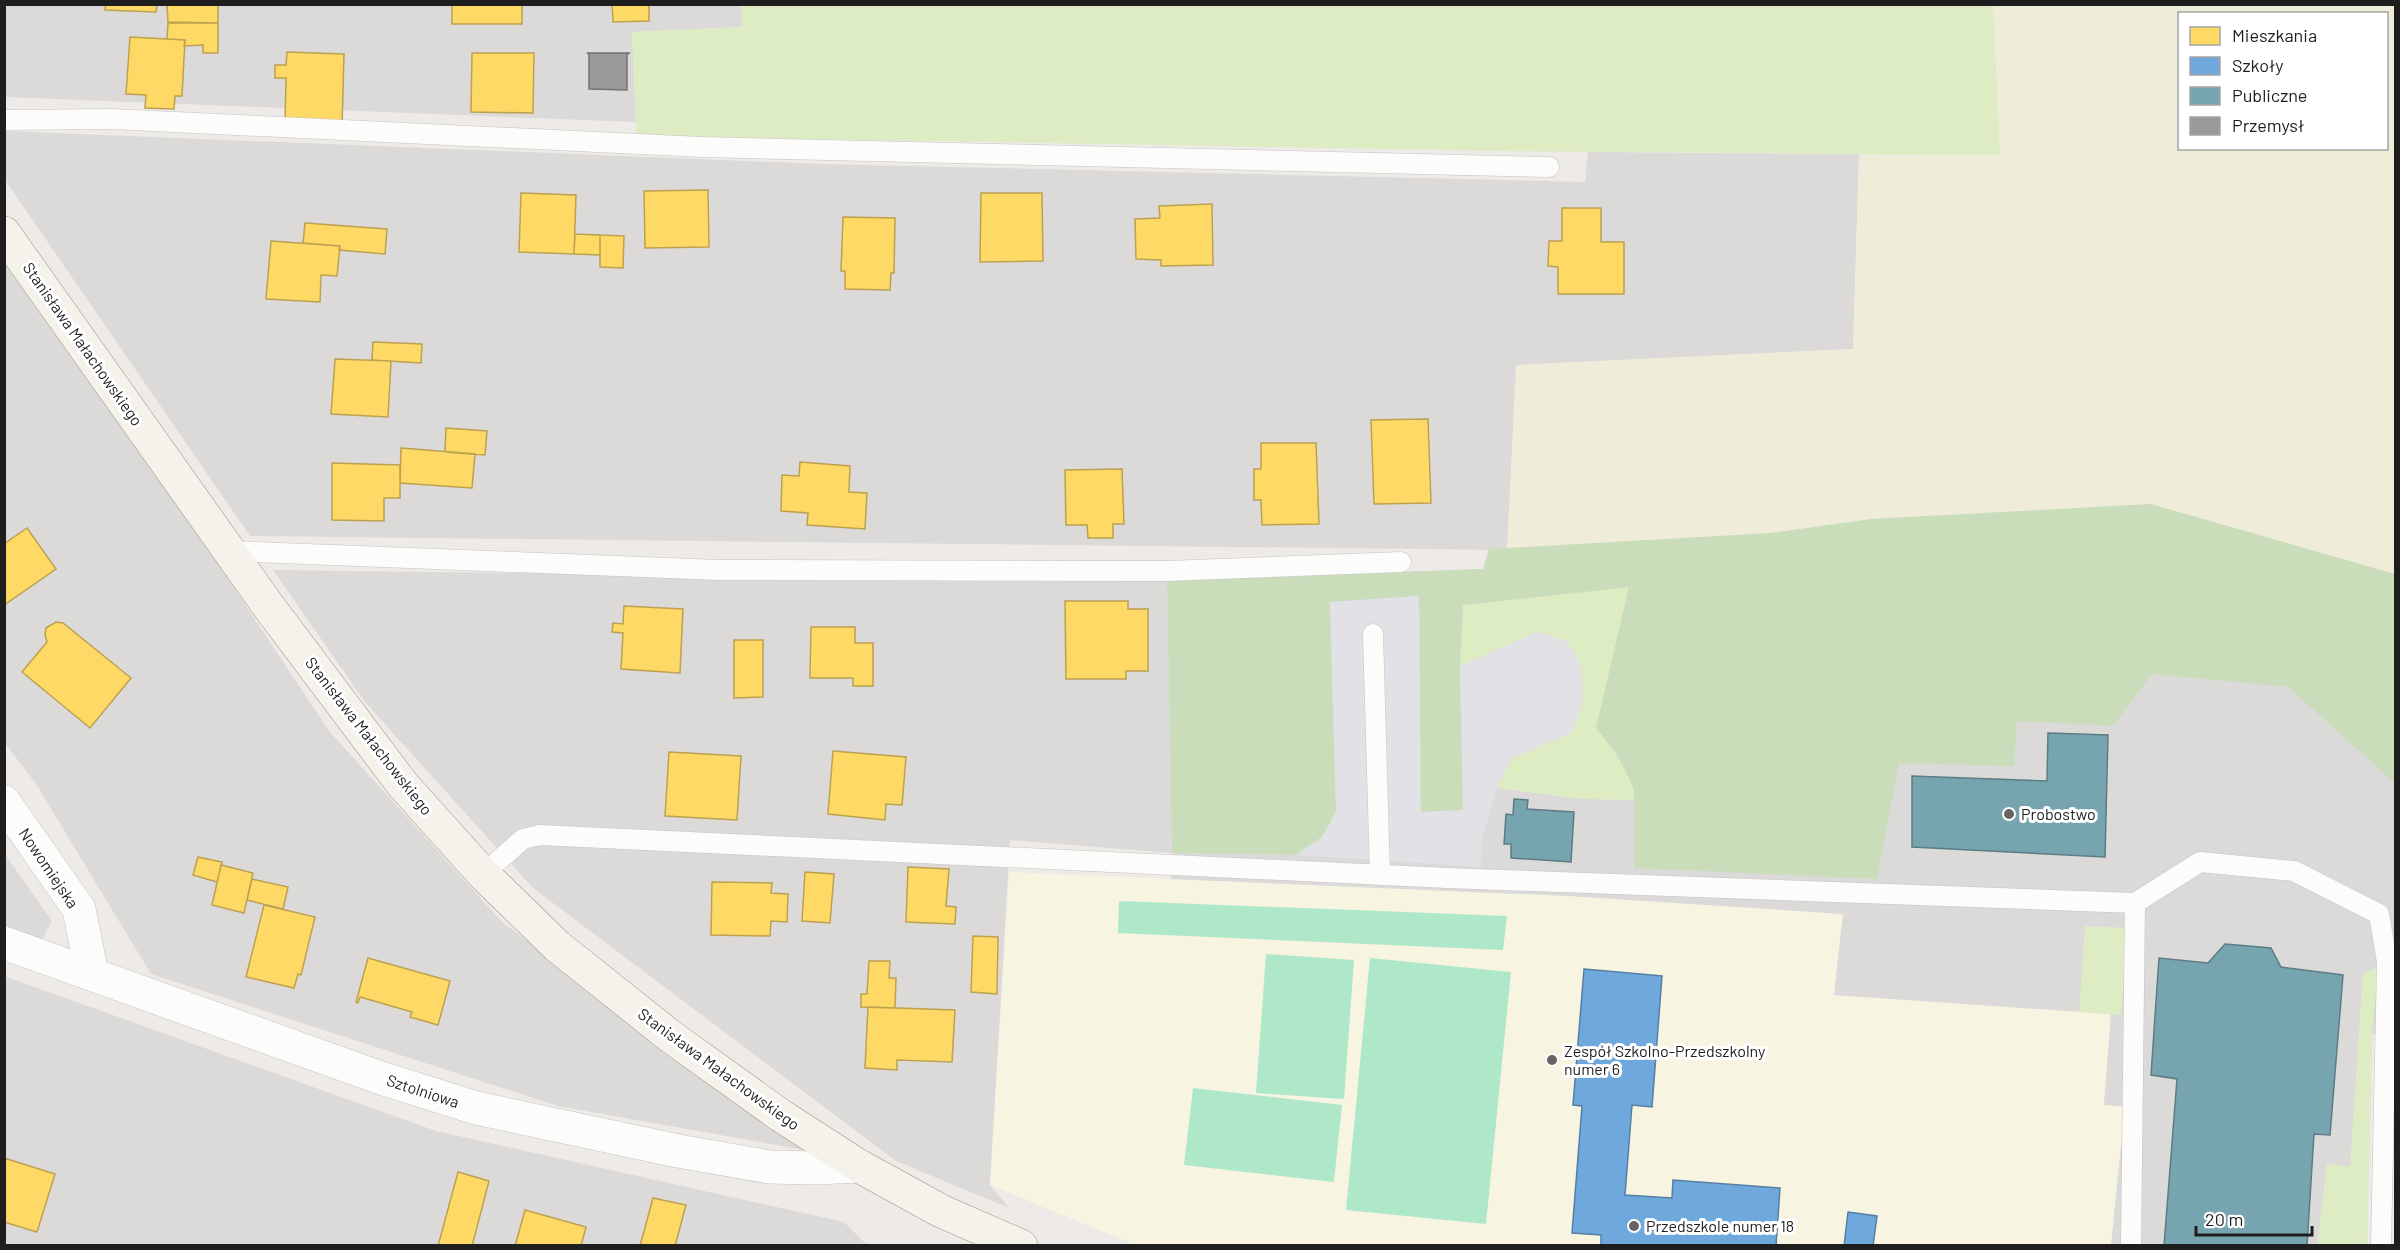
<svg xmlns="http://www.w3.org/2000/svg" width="2400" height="1250" viewBox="0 0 2400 1250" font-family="Barlow,sans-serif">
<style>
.residential{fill:#dcdad8}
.education{fill:#f7f4e2}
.religious{fill:#dbdad8}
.farmland{fill:#efedd9;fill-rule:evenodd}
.grass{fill:#deecc4}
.forest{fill:#caddba}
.pitch{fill:#afe7c9}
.plaza{fill:#e1e1e6}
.homes{fill:#ffd966;stroke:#bca150;stroke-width:1.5}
.schools{fill:#6fa8dc;stroke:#577fa3;stroke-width:1.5}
.public{fill:#76a5af;stroke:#5c7c84;stroke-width:1.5}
.industry{fill:#999;stroke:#747474;stroke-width:1.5}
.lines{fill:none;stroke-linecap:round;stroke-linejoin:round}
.lane-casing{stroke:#c5c4c3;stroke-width:21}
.street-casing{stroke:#c5c4c3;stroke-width:34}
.secondary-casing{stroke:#98977e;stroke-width:34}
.lane{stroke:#fcfcfb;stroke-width:20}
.street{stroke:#fcfcfb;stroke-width:33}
.secondary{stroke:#f4f2ea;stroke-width:33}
.poi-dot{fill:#666564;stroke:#fff;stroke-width:2}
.labels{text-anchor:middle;stroke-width:6;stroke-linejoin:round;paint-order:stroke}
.street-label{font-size:16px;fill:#1e1e1e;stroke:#fff}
.poi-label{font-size:16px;fill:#1e1e1e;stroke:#fff;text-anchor:start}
</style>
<rect width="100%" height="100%" fill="#edeae7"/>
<!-- residential -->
<path class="residential" d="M 5,5 L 741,5 L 742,27 L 632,32 L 636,122 L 5,97 Z
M 4,131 L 822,164 L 1585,182 L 1588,152 L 1859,154 L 1853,349 L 1517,365 L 1507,550 L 250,536 L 5,180 Z
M 4,241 L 329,731 L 502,922 L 804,1150 L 558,1106 L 151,974 L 36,784 L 5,743 Z
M 273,570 L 1167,581 L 1172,853 L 1010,840 L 990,1185 L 1009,1208 L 896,1161 L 533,888 L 365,702 Z
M 4,853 L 52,921 L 42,940 L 5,925 Z
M 4,976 L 436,1131 L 844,1222 L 865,1243 L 875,1245 L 5,1245 Z"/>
<!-- education -->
<path class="education" d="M 1009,872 L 1569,896 L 1843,914 L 1834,995 L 2111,1014 L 2104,1104 L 2125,1107 L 2111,1245 L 1136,1245 L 990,1185 Z"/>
<!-- religious -->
<path class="religious" d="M 1771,558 L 2395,620 L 2396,1035 L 2372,1034 L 2367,1245 L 2111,1245 L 2125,1107 L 2104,1105 L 2111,1014 L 1834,995 L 1843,914 L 1569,896 L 1171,879 L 1172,853 L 1167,581 Z"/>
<!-- farmland -->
<path class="farmland" d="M 1993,5 L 2395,5 L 2395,574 L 2151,504 L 1871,519 L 1771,533 L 1507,550 L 1516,365 L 1853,349 L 1859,154 L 2000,155 ZM 2180,14 L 2386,14 L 2386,148 L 2180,148 Z"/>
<!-- grass -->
<path class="grass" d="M 741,4 L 1993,5 L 2000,155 L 1500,151 L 637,136 L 632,32 L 742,27 Z
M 1629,587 L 1597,728 C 1613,750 1631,773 1636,800 L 1580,799 L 1497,788 L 1511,759 L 1572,732 L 1582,704 L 1581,663 L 1566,641 L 1538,632 L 1460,666 L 1463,605 Z
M 2085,926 L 2128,928 L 2121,1015 L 2079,1012 Z
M 2379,966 L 2372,1034 L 2367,1245 L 2317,1246 L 2327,1164 L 2350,1167 L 2363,973 Z"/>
<!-- forest -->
<path class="forest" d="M 2151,504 L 2395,574 L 2395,783 L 2288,687 L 2152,674 L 2113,726 L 2017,721 L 2014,766 L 1899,763 L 1877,879 L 1634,868 L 1634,789 L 1618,756 L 1596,728 L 1629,587 L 1463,605 L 1460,666 L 1463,810 L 1420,812 L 1418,596 L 1330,602 L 1336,812 L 1322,837 L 1296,855 L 1172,853 L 1167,581 L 1483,569 L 1489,549 L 1771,533 L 1871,519 Z"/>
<!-- pitch -->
<path class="pitch" d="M 1119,901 L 1507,916 L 1503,950 L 1118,933 Z
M 1266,954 L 1354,960 L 1344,1099 L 1256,1093 Z
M 1370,958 L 1511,972 L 1486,1224 L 1346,1210 Z
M 1193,1088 L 1342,1105 L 1334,1182 L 1184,1165 Z"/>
<!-- plaza -->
<path class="plaza" d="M 1419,596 L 1421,812 L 1463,810 L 1460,666 L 1538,632 L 1566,641 L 1581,663 L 1582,704 L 1572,732 L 1511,759 L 1497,788 L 1482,839 L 1481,867 L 1296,855 L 1322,837 L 1336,812 L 1330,602 Z"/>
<!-- homes -->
<path class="homes" d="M 106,4 L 157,4 L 156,12 L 105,10 Z
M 167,4 L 218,4 L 218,23 L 168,22 Z
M 452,4 L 522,4 L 522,24 L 452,24 Z
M 612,4 L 649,4 L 649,21 L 613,22 Z
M 168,23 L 218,23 L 218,53 L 203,53 L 203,45 L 184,46 L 185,40 L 167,39 Z
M 130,37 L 185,40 L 182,96 L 175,96 L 174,109 L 145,108 L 146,95 L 126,94 Z
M 287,52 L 344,54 L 342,126 L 285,124 L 286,78 L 275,78 L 275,65 L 286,65 Z
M 472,53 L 534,53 L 533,113 L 471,112 Z
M 708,190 L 709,247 L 645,248 L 644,191 Z
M 521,193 L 576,195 L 574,254 L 519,252 Z
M 981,193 L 1042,193 L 1043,261 L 980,262 Z
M 1212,204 L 1213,265 L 1161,266 L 1161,260 L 1136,259 L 1135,219 L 1160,218 L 1159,206 Z
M 1562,208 L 1601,208 L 1601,242 L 1624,242 L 1624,294 L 1558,294 L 1558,267 L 1548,266 L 1549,241 L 1562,241 Z
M 843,217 L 895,218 L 894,273 L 891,273 L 890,290 L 845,289 L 845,271 L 841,271 Z
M 305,223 L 387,229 L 385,254 L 339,250 L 340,246 L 303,243 Z
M 575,234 L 600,235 L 600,255 L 574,254 Z
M 600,235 L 624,236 L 623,268 L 600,267 Z
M 271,241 L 340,246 L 337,276 L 321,275 L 320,302 L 266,299 Z
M 373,342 L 422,344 L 421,363 L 372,360 Z
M 335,359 L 391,361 L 388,417 L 331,414 Z
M 1428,419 L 1431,503 L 1374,504 L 1371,420 Z
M 446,428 L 487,431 L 485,455 L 445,452 Z
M 1261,443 L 1316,443 L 1319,524 L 1262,525 L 1261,500 L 1254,500 L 1254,469 L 1261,469 Z
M 401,448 L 475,454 L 472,488 L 400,483 Z
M 800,462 L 850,466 L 849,492 L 867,493 L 865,529 L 807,525 L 808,513 L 781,511 L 782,475 L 799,476 Z
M 332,463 L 400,465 L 400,498 L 384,498 L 384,521 L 332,520 Z
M 1122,469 L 1124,524 L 1113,524 L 1113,538 L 1088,538 L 1087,525 L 1066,525 L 1065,470 Z
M 27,528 L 56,569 L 4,605 L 4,544 Z
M 1065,601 L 1128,601 L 1128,609 L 1148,609 L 1148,671 L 1126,671 L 1126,679 L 1066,679 Z
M 624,606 L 683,609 L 680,673 L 621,669 L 623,633 L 612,632 L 613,623 L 623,624 Z
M 56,622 L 63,623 L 131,678 L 90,728 L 22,672 L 47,642 L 45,635 L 46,628 Z
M 811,627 L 855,627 L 855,643 L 873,643 L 873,686 L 853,686 L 853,678 L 810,678 Z
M 734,640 L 763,640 L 763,697 L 734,698 Z
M 833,751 L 906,757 L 902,805 L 886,804 L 885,820 L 828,814 Z
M 669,752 L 741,756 L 737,820 L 665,816 Z
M 198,857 L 222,862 L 217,882 L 193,875 Z
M 221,865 L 253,873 L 244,913 L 212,905 Z
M 908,867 L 949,869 L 946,906 L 956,907 L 955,924 L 906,922 Z
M 805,872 L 834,874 L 830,923 L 802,921 Z
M 252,879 L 288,887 L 283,909 L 247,900 Z
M 712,882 L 772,883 L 771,893 L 788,894 L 787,922 L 771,921 L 770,936 L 711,935 Z
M 264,905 L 315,917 L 301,975 L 298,974 L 294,988 L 246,977 Z
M 973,936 L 998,937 L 997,994 L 971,992 Z
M 368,958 L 450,981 L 438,1025 L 410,1017 L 412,1012 L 360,997 L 358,1003 L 356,1002 Z
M 869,961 L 890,961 L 889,978 L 896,978 L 895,1008 L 861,1007 L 861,994 L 867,994 Z
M 868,1007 L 955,1010 L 952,1062 L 897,1060 L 897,1070 L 865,1068 Z
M 4,1158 L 55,1174 L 37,1232 L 4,1222 Z
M 458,1172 L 489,1181 L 472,1246 L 438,1246 Z
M 653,1198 L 686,1205 L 675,1246 L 640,1246 Z
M 525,1210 L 586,1227 L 581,1246 L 515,1246 Z"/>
<!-- schools -->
<path class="schools" d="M 1584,969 L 1662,976 L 1652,1107 L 1632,1105 L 1625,1195 L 1672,1198 L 1673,1180 L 1780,1188 L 1776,1246 L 1601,1246 L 1601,1235 L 1572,1233 L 1582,1106 L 1573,1105 Z
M 1848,1212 L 1877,1216 L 1873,1246 L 1844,1246 Z"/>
<!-- public -->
<path class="public" d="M 2048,733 L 2108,735 L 2105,857 L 1912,847 L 1912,776 L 2047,781 Z
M 1514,799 L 1528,800 L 1527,809 L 1574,812 L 1571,862 L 1511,858 L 1511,844 L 1504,844 L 1506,814 L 1513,815 Z
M 2225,944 L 2271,948 L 2281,967 L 2343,975 L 2330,1135 L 2314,1134 L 2307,1246 L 2164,1246 L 2177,1079 L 2151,1075 L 2159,958 L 2208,963 Z"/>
<!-- industry -->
<path class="industry" d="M 587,53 L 629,53 L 627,55 L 627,90 L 589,89 L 589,54 Z"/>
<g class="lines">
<defs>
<path id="lane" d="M 4,120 L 111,119 L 702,147 L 1549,167
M 230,551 L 719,570 L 1166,571 L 1401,562
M 1373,634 L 1380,875
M 483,874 L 523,839 L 540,835 L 1447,878 L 2135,903 L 2200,862 L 2294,871 L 2379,914 L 2387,962 L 2381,1246
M 2131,1246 L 2135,903"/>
<path id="street" d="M 4,802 L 79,909 L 92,974
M 4,943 L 381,1078 L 476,1108 L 678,1151 L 769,1167 L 816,1168 L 859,1166"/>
<path id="secondary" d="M 4,233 L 269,607 L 403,785 L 483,874 L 557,946 L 670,1036 L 780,1115 L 859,1166 L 941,1211 L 1021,1246"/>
</defs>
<!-- lane casing -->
<use href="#lane" class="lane-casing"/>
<!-- street casing -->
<use href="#street" class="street-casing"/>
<!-- secondary casing -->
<use href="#secondary" class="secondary-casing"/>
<!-- lane -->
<use href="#lane" class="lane"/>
<!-- street -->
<use href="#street" class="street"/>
<!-- secondary -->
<use href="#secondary" class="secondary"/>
</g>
<!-- markers -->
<g class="poi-dot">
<circle cx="2009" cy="814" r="6"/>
<circle cx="1552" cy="1060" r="6"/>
<circle cx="1634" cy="1226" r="6"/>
</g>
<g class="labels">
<!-- street labels -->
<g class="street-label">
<text transform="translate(83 344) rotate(55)" y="6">Stanisława Małachowskiego</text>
<text transform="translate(369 736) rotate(52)" y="6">Stanisława Małachowskiego</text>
<text transform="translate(49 868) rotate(56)" y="6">Nowomiejska</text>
<text transform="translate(719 1069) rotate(36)" y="6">Stanisława Małachowskiego</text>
<text transform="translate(423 1091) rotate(18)" y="6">Sztolniowa</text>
</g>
<!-- poi labels -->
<g class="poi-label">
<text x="2021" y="820">Probostwo</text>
<text x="1564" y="1057">Zespół Szkolno-Przedszkolny<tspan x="1564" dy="18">numer 6</tspan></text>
<text x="1646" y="1232">Przedszkole numer 18</text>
</g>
</g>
<!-- border -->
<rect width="2400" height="1250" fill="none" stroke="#1e1e1e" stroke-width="12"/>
<!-- legend -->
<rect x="2178" y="12" width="210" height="138" fill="#ffffff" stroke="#a5a5a5" stroke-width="1.5"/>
<rect x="2190" y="27" width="30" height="18" fill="#ffd966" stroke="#a5a5a5" stroke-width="1.5"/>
<text x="2232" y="42" font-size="18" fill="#1e1e1e">Mieszkania</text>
<rect x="2190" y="57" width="30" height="18" fill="#6fa8dc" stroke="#a5a5a5" stroke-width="1.5"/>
<text x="2232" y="72" font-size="18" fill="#1e1e1e">Szkoły</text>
<rect x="2190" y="87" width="30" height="18" fill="#76a5af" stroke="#a5a5a5" stroke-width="1.5"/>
<text x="2232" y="102" font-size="18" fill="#1e1e1e">Publiczne</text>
<rect x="2190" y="117" width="30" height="18" fill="#999999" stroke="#a5a5a5" stroke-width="1.5"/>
<text x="2232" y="132" font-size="18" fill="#1e1e1e">Przemysł</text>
<!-- scale -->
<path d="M2196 1226v9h116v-9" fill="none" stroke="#1e1e1e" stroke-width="3"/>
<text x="2205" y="1226" font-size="18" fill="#1e1e1e" stroke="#ffffff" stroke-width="4.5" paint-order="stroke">20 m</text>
</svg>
